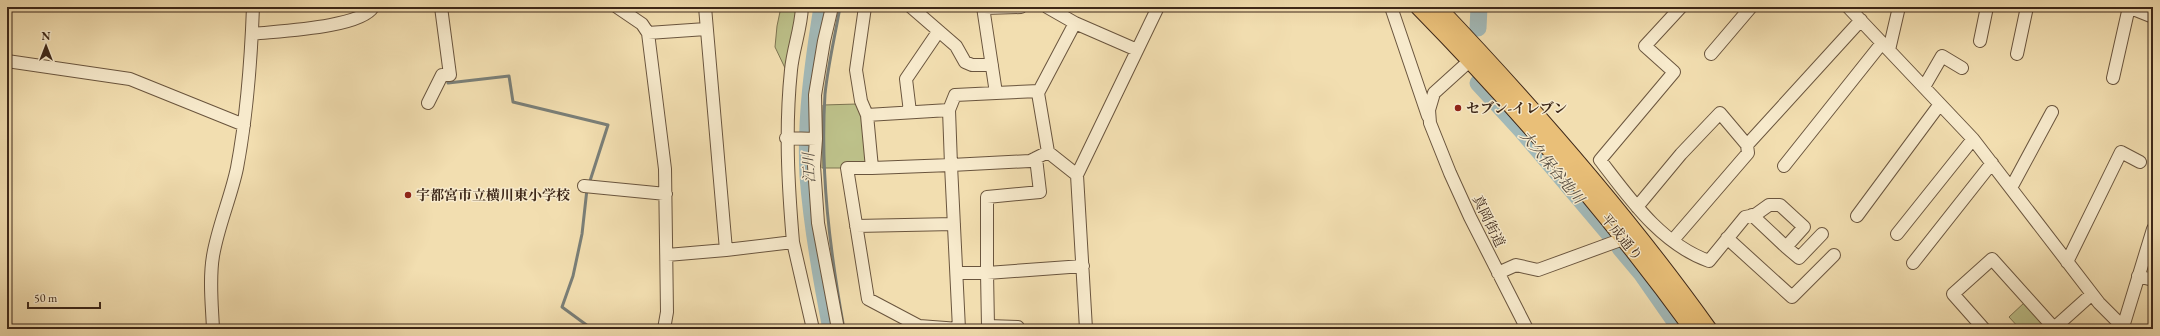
<svg xmlns="http://www.w3.org/2000/svg" width="2160" height="336" viewBox="0 0 2160 336" font-family="'EB Garamond','Noto Serif JP',serif">
<style>
.green{fill:#bdc18a;stroke:#7d7451}
.lines{fill:none;stroke-linecap:round;stroke-linejoin:round}
.stream{stroke:#7a7f78;stroke-width:3}
.river{stroke:#a2b9b8;stroke-width:17}
.minor-casing{stroke:#6a553e;stroke-width:14}
.major-casing{stroke:#3d2718;stroke-width:17}
.minor{stroke:#f7eacc;stroke-width:12}
.major{stroke:#e9bf78;stroke-width:15}
.poi-dot{fill:#8f2418;stroke:#f7eacc;stroke-width:1.5}
.labels{text-anchor:middle;stroke-width:3;stroke-linejoin:round;paint-order:stroke}
.poi-label{font-size:14px;font-weight:bold;fill:#3d2718;stroke:#f7eacc;text-anchor:start}
.street-label{font-size:14px;fill:#3d2718;stroke:#f7eacc}
.water-label{font-size:15px;font-style:italic;fill:#564c40;stroke:#f7eacc}
</style>
<rect width="100%" height="100%" fill="#f2deb0"/>
<filter id="stains"><feTurbulence type="fractalNoise" baseFrequency=".005" numOctaves="4"/><feColorMatrix values="0 0 0 0 .2 0 0 0 0 .09 0 0 0 0 .02 0 0 0 .5 -.17"/></filter>
<radialGradient id="worn" r=".72"><stop offset=".6" stop-color="#630" stop-opacity="0"/><stop offset="1" stop-color="#630" stop-opacity=".3"/></radialGradient>
<!-- green -->
<path class="green" d="M 781,7 L 806,7 L 797,69 L 785,68 L 775,47 L 777,26 Z
M 857,104 C 865,121 874,152 863,168 L 822,168 L 823,105 Z
M 2025,302 L 2045,324 L 2045,329 L 2020,329 L 2009,317 Z"/>
<g class="lines">
<!-- stream -->
<path class="stream" d="M 840,7 C 835,36 828,65 825,94 C 820,173 830,251 844,329
M 447,78 L 448,83 L 509,76 L 513,102 L 608,125 L 589,184
M 587,189 L 582,234 L 573,276 L 562,307 L 592,329"/>
<!-- river -->
<path class="river" d="M 822,7 C 813,62 805,120 808,176 C 812,228 821,278 831,329
M 1478,28 L 1479,7
M 1478,83 L 1522,131 L 1610,235
M 1620,248 L 1641,273 L 1680,329"/>
<defs>
<path id="minor" d="M 617,7 L 642,24 L 648,33 L 665,169 L 667,312 L 664,329
M 832,7 L 824,41 L 815,95 L 816,139 L 814,166 L 818,223 L 838,329
M 865,7 L 856,70 L 861,101 L 867,115 L 872,168 L 847,168 L 868,299 L 919,326 L 959,329 L 951,165 L 872,168
M 911,7 L 956,46 L 965,62 L 972,65 L 992,65
M 983,7 L 996,93 L 955,95 L 949,110 L 951,165 L 1030,161 L 1048,152 L 1077,175
M 1047,7 L 1075,23
M 1391,7 L 1428,116
M 1681,7 L 1645,46 L 1674,72 L 1600,160 C 1630,199 1661,244 1709,261 L 1745,217 L 1755,215 L 1769,205 L 1780,205 L 1804,227 L 1786,247 L 1752,215
M 1848,7 L 1973,139 L 2099,303 L 2125,329
M 2128,7 L 2153,17
M 984,8 L 1021,7
M 648,33 L 706,29
M 252,34 C 277,31 360,28 373,7
M 1980,41 L 1987,7
M 1889,50 L 1899,7
M 1711,54 L 1751,7
M 2017,54 L 2027,7
M 1476,55 L 1434,93 L 1429,110 L 1430,123 L 1450,173 L 1470,217 L 1527,329
M 7,61 L 130,79 L 244,125
M 2113,78 L 2129,7
M 1924,87 L 1942,56 L 1962,68
M 996,93 L 1039,91
M 428,103 L 442,75 L 450,75 L 441,7
M 910,112 L 906,79 L 938,32
M 867,115 L 949,110
M 786,138 L 816,139
M 1048,152 L 1038,93 L 1075,23 L 1137,50
M 1036,158 L 1040,192 L 987,197 L 987,273 L 1083,266
M 1784,166 L 1882,43
M 584,186 L 666,194
M 2011,188 L 2052,112
M 1637,207 L 1681,154 L 1720,113 L 1747,145 L 1861,20
M 1857,216 L 1940,104
M 856,226 L 954,224
M 1897,234 L 1973,139
M 1727,238 L 1792,297 L 1834,255
M 1673,240 L 1748,153 L 1747,145
M 793,242 C 788,184 785,128 791,70 C 793,49 801,29 802,7
M 1786,247 L 1799,258 L 1822,234
M 726,250 L 793,242 L 813,329
M 667,255 L 726,250 L 705,7
M 2067,262 L 2121,152 L 2140,162
M 1913,263 L 1992,163
M 957,273 L 987,273 L 988,326 L 1018,327
M 1498,273 L 1516,265 L 1538,270 L 1623,239 L 1629,234
M 2138,276 L 2153,280
M 2123,327 L 2153,229
M 213,329 C 212,305 209,280 213,256 C 218,226 231,197 237,168 C 247,115 251,61 253,7
M 1086,329 L 1077,175 L 1158,7
M 1984,329 L 1953,294 L 1992,259 L 2054,328
M 2053,329 L 2092,294"/>
<path id="major" d="M 1418,7 C 1517,108 1609,215 1692,329
M 1438,7 C 1535,109 1627,214 1709,329"/>
</defs>
<!-- minor casing -->
<use href="#minor" class="minor-casing"/>
<!-- major casing -->
<use href="#major" class="major-casing"/>
<!-- minor -->
<use href="#minor" class="minor"/>
<!-- major -->
<use href="#major" class="major"/>
</g>
<!-- markers -->
<g class="poi-dot">
<circle cx="1458" cy="108" r="4"/>
<circle cx="408" cy="195" r="4"/>
</g>
<g class="labels">
<!-- poi labels -->
<g class="poi-label">
<text x="1466" y="113">セブン-イレブン</text>
<text x="416" y="200">宇都宮市立横川東小学校</text>
</g>
<!-- street labels -->
<g class="street-label">
<text transform="translate(1489 221) rotate(64)" y="5">真岡街道</text>
<text transform="translate(1622 237) rotate(51)" y="5">平成通り</text>
</g>
<!-- water labels -->
<g class="water-label">
<text transform="translate(1552 167) rotate(50)" y="5">大久保谷地川</text>
<text transform="translate(809 168) rotate(-92)" y="5">江川</text>
</g>
</g>
<!-- margin -->
<rect width="2160" height="336" fill="none" stroke="#f2deb0" stroke-width="24"/>
<rect x="8" y="8" width="2144" height="320" fill="none" stroke="#3d2718" stroke-width="2"/>
<rect x="12" y="12" width="2136" height="312" fill="none" stroke="#3d2718"/>
<!-- north arrow -->
<g transform="translate(46 46)" stroke="#f7eacc" stroke-width="3" paint-order="stroke">
<path d="M0-3L7 15L0 10L-7 15Z" fill="#3d2718"/>
<text y="-6" font-size="11" font-weight="bold" text-anchor="middle" fill="#3d2718">N</text>
</g>
<!-- scale -->
<path d="M28 302v6h72v-6" fill="none" stroke="#3d2718" stroke-width="2"/>
<text x="34" y="302" font-size="12" fill="#3d2718" stroke="#f7eacc" stroke-width="3" paint-order="stroke">50 m</text>
<rect width="100%" height="100%" filter="url(#stains)"/>
<rect width="100%" height="100%" fill="url(#worn)"/>
</svg>
